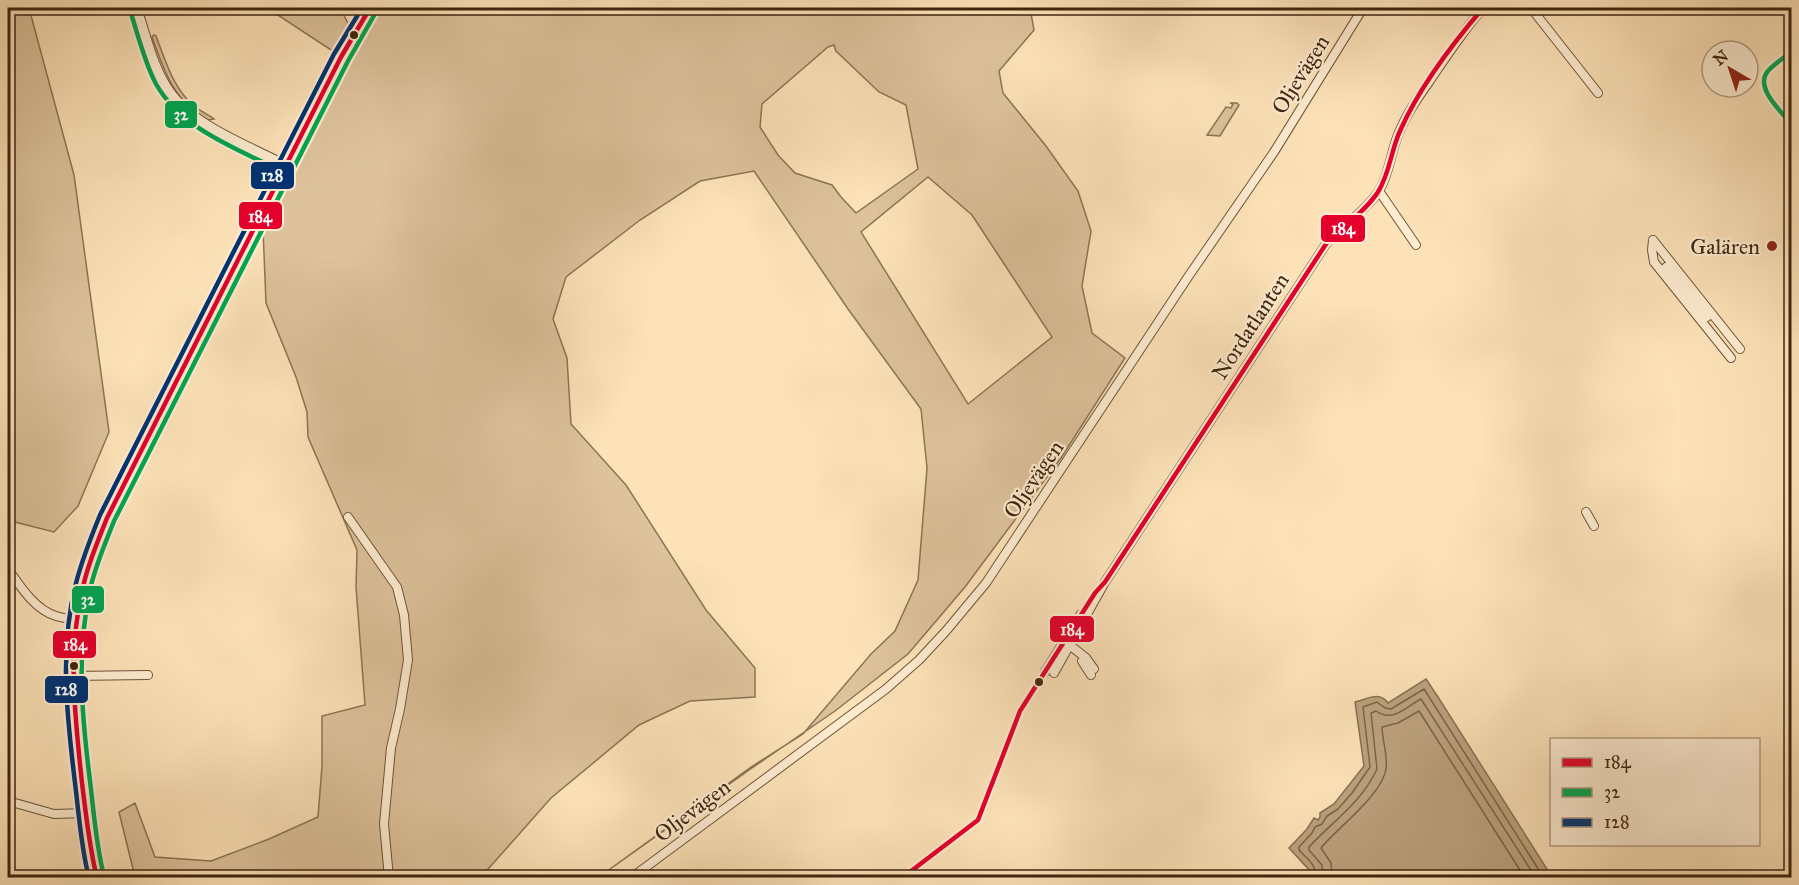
<svg xmlns="http://www.w3.org/2000/svg" width="1799" height="885" viewBox="0 0 1799 885" font-family="'IM FELL Great Primer',serif">
<style>
.green{fill:#ddc29b;stroke:#8e7454;stroke-width:1.5;fill-rule:evenodd}
.water{fill:#bca27e;stroke:#8a7051;stroke-width:1.5}
.lines{fill:none;stroke-linecap:round;stroke-linejoin:round}
.shore{stroke:#7e6446;stroke-width:1.5}
.minor-casing{stroke:#6e5438;stroke-width:10}
.minor{stroke:#feecd1;stroke-width:8}
.bus-1-casing{stroke:#feecd1;stroke-width:9}
.bus-2-casing{stroke:#feecd1;stroke-width:9}
.bus-3-casing{stroke:#feecd1;stroke-width:9}
.bus-1{stroke:#e4002b;stroke-width:4.5}
.bus-2{stroke:#00a651;stroke-width:4.5}
.bus-3{stroke:#003273;stroke-width:4.5}
.bus-dot{fill:#3f250e;stroke:#feecd1;stroke-width:2}
.poi-dot{fill:#8f2418;stroke:#feecd1;stroke-width:2}
.labels{text-anchor:middle;stroke-width:4.5;stroke-linejoin:round;paint-order:stroke}
.street-label{font-size:22px;fill:#3f250e;stroke:#feecd1}
.poi-label{font-size:22px;fill:#3f250e;stroke:#feecd1;text-anchor:end}
.line-badge{stroke:#feecd1;stroke-width:2}
.badge-label{font-size:16px;text-anchor:middle;font-weight:bold;fill:#fff}
</style>
<rect width="100%" height="100%" fill="#fde2b8"/>
<filter id="stains"><feTurbulence type="fractalNoise" baseFrequency=".00333" numOctaves="4"/><feColorMatrix values="0 0 0 0 .2 0 0 0 0 .09 0 0 0 0 .02 0 0 0 .5 -.17"/></filter>
<radialGradient id="worn" r=".72"><stop offset=".6" stop-color="#630" stop-opacity="0"/><stop offset="1" stop-color="#630" stop-opacity=".3"/></radialGradient>
<!-- green -->
<path class="green" d="M 8,8 L 29,8 L 74,175 L 109,432 L 78,506 L 54,532 L 15,522 L 8,512 Z
M 267,8 L 340,8 L 349,25 L 334,52 Z
M 382,8 L 1030,8 L 1034,30 L 999,71 L 1003,93 L 1046,146 L 1078,191 L 1091,231 L 1082,286 L 1092,333 L 1125,358 L 1061,458 L 965,587 L 908,654 L 835,711 L 752,768 L 599,877 L 751,767 L 803,734 L 871,654 L 895,631 L 918,580 L 927,468 L 921,409 L 848,309 L 754,171 L 700,181 L 640,220 L 566,277 L 553,319 L 567,358 L 571,424 L 626,485 L 706,610 L 755,668 L 755,697 L 690,701 L 639,725 L 551,798 L 481,877 L 135,877 L 119,812 L 135,803 L 155,857 L 211,861 L 269,839 L 318,817 L 322,766 L 322,716 L 365,705 L 356,587 L 357,550 L 308,437 L 307,412 L 296,377 L 266,303 L 263,229 L 348,61 ZM 834,45 L 836,51 L 879,92 L 906,105 L 918,169 L 856,213 L 841,197 L 832,185 L 795,173 L 778,155 L 760,127 L 762,104 L 828,47 ZM 928,177 L 972,215 L 1052,337 L 968,404 L 861,232 Z
M 154,35 L 156,36 C 166,62 173,88 194,106 C 200,111 209,115 214,119 L 208,120 C 174,103 164,70 152,37 Z
M 1230,103 L 1237,103 L 1239,105 L 1220,136 L 1207,135 L 1226,107 L 1231,108 L 1233,104 Z"/>
<!-- water -->
<path class="water" d="M 1426,679 L 1438,697 L 1552,877 L 1304,877 L 1311,872 L 1289,848 L 1307,829 L 1314,818 L 1318,820 L 1320,817 L 1320,813 L 1334,804 L 1364,766 L 1355,702 C 1368,699 1379,691 1388,703 Z"/>
<g class="lines">
<!-- shore -->
<path class="shore" d="M 1313,878 C 1320,867 1306,858 1299,850 L 1299,847 L 1312,833 L 1315,827 L 1322,824 L 1327,816 L 1338,809 L 1352,793 L 1370,767 L 1363,707 L 1377,702 L 1385,708 L 1391,709 L 1424,689 L 1544,878
M 1323,878 L 1322,865 L 1309,850 L 1309,847 C 1332,822 1362,802 1377,769 L 1371,713 L 1376,711 C 1393,723 1406,707 1421,699 L 1536,878
M 1332,878 L 1331,863 L 1321,848 C 1337,828 1382,795 1386,769 C 1388,755 1382,740 1382,727 L 1398,723 L 1419,711 L 1525,878"/>
<defs>
<path id="minor" d="M 137,8 C 146,34 153,67 169,90 C 192,125 250,146 286,165
M 1531,8 L 1598,93
M 1379,191 L 1416,245
M 1653,240 L 1652,250 L 1654,262 L 1731,358
M 1653,240 L 1740,349
M 1666,267 L 1707,317
M 1586,512 L 1594,526
M 348,517 L 397,587 L 404,615 L 408,660 L 400,709 L 391,748 L 384,824 L 389,878
M 8,569 C 20,586 35,610 56,616 C 63,618 69,619 75,620
M 1067,643 L 1086,658 L 1094,669
M 1082,661 L 1091,675
M 1045,672 L 1081,614
M 1054,673 L 1105,582 L 1326,244 C 1343,225 1365,212 1379,191 C 1391,171 1391,146 1402,126 C 1409,110 1419,96 1429,82 C 1446,57 1463,31 1483,8
M 72,676 L 148,675
M 8,801 L 54,814 L 86,813
M 97,878 C 88,848 87,817 83,787 C 70,685 63,614 107,518 L 341,57 L 370,8
M 631,878 L 886,689 L 919,660 L 946,631 L 986,583 L 1188,277 L 1274,152 L 1363,8"/>
</defs>
<!-- minor casing -->
<use href="#minor" class="minor-casing"/>
<!-- minor -->
<use href="#minor" class="minor"/>
<defs>
<path id="bus-1" d="M 97,878 C 89,846 86,814 82,783 C 75,717 67,652 83,587 C 88,563 98,541 107,518 L 341,57 L 370,8
M 902,878 L 978,820 L 1020,711 L 1095,593 L 1105,582 L 1326,244 C 1343,226 1365,212 1378,192 C 1390,173 1391,150 1400,131 C 1418,90 1454,42 1483,8"/>
<path id="bus-2" d="M 130,10 C 138,35 144,61 156,84 C 182,130 238,149 283,172
M 1786,118 C 1777,107 1755,86 1768,71 C 1773,65 1781,60 1787,55
M 104,876 C 96,845 94,813 90,781 C 82,717 76,654 90,590 C 95,566 105,544 114,521 L 348,61 L 376,12"/>
<path id="bus-3" d="M 89,878 C 81,847 79,815 75,783 C 67,717 59,649 76,583 C 82,560 91,537 100,515 L 334,54 L 362,8"/>
</defs>
<!-- bus-1 casing -->
<use href="#bus-1" class="bus-1-casing"/>
<!-- bus-2 casing -->
<use href="#bus-2" class="bus-2-casing"/>
<!-- bus-3 casing -->
<use href="#bus-3" class="bus-3-casing"/>
<!-- bus-1 -->
<use href="#bus-1" class="bus-1"/>
<!-- bus-2 -->
<use href="#bus-2" class="bus-2"/>
<!-- bus-3 -->
<use href="#bus-3" class="bus-3"/>
</g>
<!-- markers -->
<g class="bus-dot">
<circle cx="354" cy="35" r="5"/>
<circle cx="74" cy="666" r="5"/>
<circle cx="1039" cy="682" r="5"/>
</g>
<circle class="poi-dot" cx="1772" cy="246" r="6"/>
<g class="labels">
<!-- street labels -->
<g class="street-label">
<text transform="translate(1300 74) rotate(-58)" y="8">Oljevägen</text>
<text transform="translate(1250 326) rotate(-57)" y="8">Nordatlanten</text>
<text transform="translate(1033 479) rotate(-56)" y="8">Oljevägen</text>
<text transform="translate(692 810) rotate(-37)" y="8">Oljevägen</text>
</g>
<!-- poi labels -->
<g class="poi-label">
<text x="1760" y="254">Galären</text>
</g>
</g>
<g class="line-badge">
<rect x="164" y="100" width="34" height="29" rx="6" fill="#00a651"/>
<rect x="250" y="161" width="45" height="29" rx="6" fill="#003273"/>
<rect x="238" y="201" width="45" height="29" rx="6" fill="#e4002b"/>
<rect x="1320" y="214" width="46" height="29" rx="6" fill="#e4002b"/>
<rect x="71" y="585" width="34" height="29" rx="6" fill="#00a651"/>
<rect x="1049" y="615" width="46" height="28" rx="6" fill="#e4002b"/>
<rect x="52" y="630" width="45" height="29" rx="6" fill="#e4002b"/>
<rect x="44" y="675" width="45" height="29" rx="6" fill="#003273"/>
</g>
<g class="badge-label">
<text x="181" y="120">32</text>
<text x="272" y="181">128</text>
<text x="260" y="222">184</text>
<text x="1343" y="234">184</text>
<text x="88" y="605">32</text>
<text x="1072" y="635">184</text>
<text x="75" y="650">184</text>
<text x="66" y="695">128</text>
</g>
<!-- margin -->
<rect width="1799" height="885" fill="none" stroke="#fde2b8" stroke-width="30"/>
<rect x="9" y="9" width="1781" height="867" fill="none" stroke="#3f250e" stroke-width="3"/>
<rect x="15" y="15" width="1769" height="855" fill="none" stroke="#3f250e" stroke-width="1.5"/>
<!-- legend -->
<rect x="1550" y="738" width="210" height="108" fill="#feecd1" stroke="#b29c83" stroke-width="1.5"/>
<rect x="1562" y="758" width="30" height="9" fill="#e4002b" stroke="#b29c83" stroke-width="1.5"/>
<text x="1604" y="768" font-size="18" fill="#3f250e">184</text>
<rect x="1562" y="788" width="30" height="9" fill="#00a651" stroke="#b29c83" stroke-width="1.5"/>
<text x="1604" y="798" font-size="18" fill="#3f250e">32</text>
<rect x="1562" y="818" width="30" height="9" fill="#003273" stroke="#b29c83" stroke-width="1.5"/>
<text x="1604" y="828" font-size="18" fill="#3f250e">128</text>
<!-- north arrow -->
<g transform="translate(1730 69) rotate(321)"><circle r="28" fill="#feecd1" stroke="#b29c83" stroke-width="1.5"/>
<path d="M0-4.5L10 22L0 15L-10 22Z" fill="#8f2418"/>
<text y="-9" font-size="16" font-weight="bold" text-anchor="middle" fill="#3f250e">N</text>
</g>
<rect width="100%" height="100%" filter="url(#stains)"/>
<rect width="100%" height="100%" fill="url(#worn)"/>
</svg>
